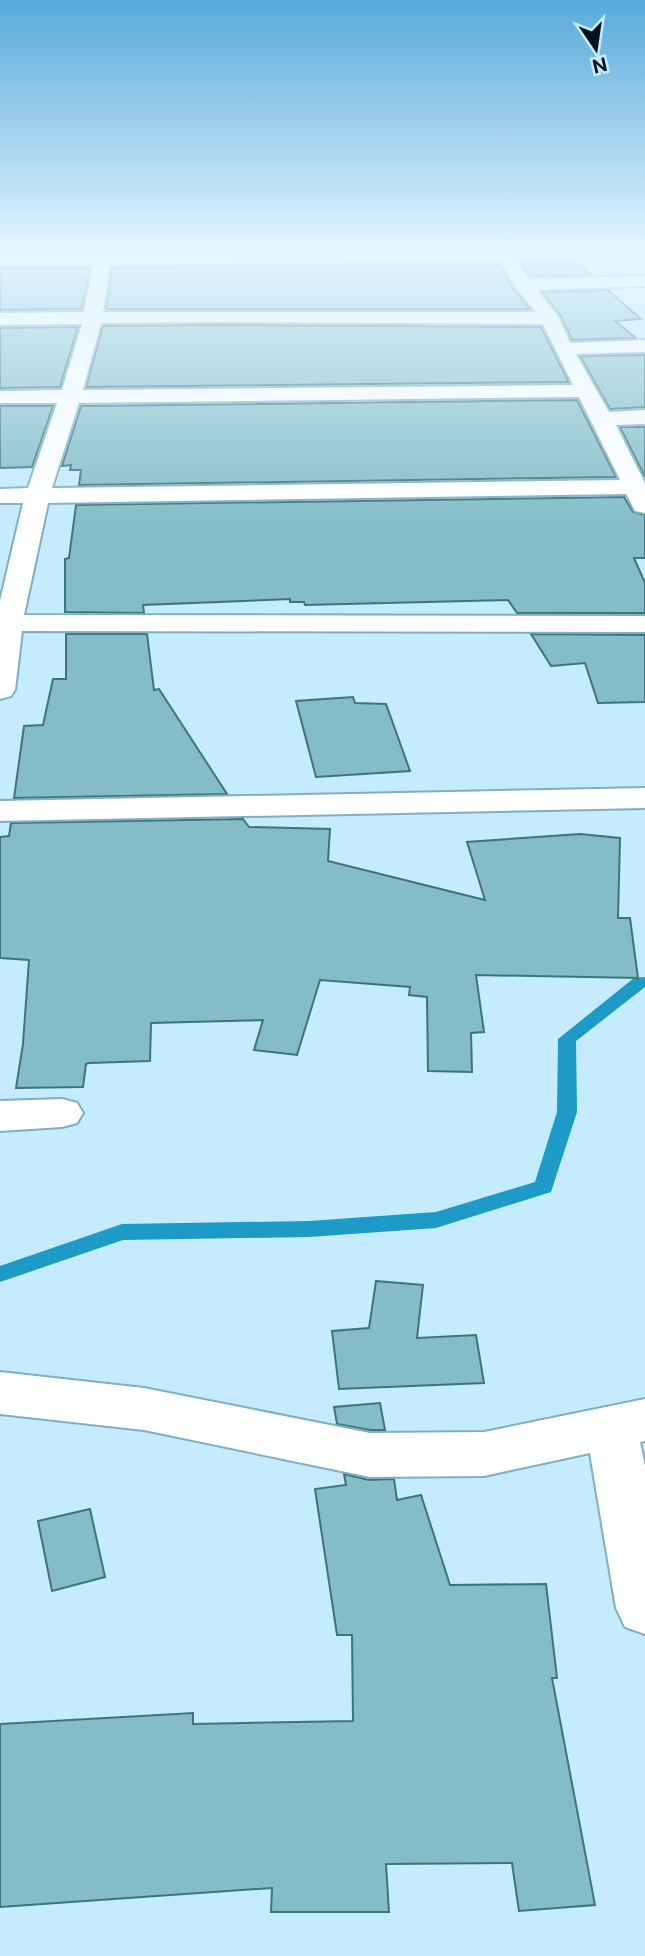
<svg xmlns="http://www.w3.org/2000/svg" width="645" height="1956" viewBox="0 0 645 1956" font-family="'Public Sans',sans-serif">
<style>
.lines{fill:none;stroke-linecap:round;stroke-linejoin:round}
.stream{fill:#1d9ac6;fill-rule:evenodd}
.building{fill:#84bdc6;stroke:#3d747d;stroke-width:2}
.street-casing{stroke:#7faec5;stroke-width:4}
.street{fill:#fff;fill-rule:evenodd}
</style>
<rect width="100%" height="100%" fill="#c4ebfe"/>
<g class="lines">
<!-- stream -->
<path class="stream" d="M 645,977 L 645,987 L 576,1041 L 577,1112 L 551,1192 L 436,1228 L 309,1237 L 123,1240 L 0,1282 L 0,1266 L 122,1224 L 309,1221 L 436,1212 L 535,1182 L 557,1112 L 558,1039 L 634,978 Z"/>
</g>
<!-- building -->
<path class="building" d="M 521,261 L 575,261 L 591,275 L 530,276 Z
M 499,264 L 512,287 L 530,309 L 106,309 L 112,268 Z
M 90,268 L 82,309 L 0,310 L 0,269 Z
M 608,290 L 641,319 L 615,321 L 636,338 L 572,340 L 561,316 L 542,292 Z
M 219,325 L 541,327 L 569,382 L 86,387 L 103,326 Z
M 78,327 L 60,387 L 0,388 L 0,328 Z
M 645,355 L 645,407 L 610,409 L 580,356 Z
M 577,400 L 616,477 L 79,485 L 81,470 L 70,470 L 71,465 L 62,466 L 81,406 Z
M 0,406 L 53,406 L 32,467 L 0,468 Z
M 620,427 L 645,427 L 645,477 Z
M 624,497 L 633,512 L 645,515 L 645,558 L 634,558 L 645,583 L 645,613 L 517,613 L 508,600 L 305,605 L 304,602 L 290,602 L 290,599 L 143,605 L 144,613 L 65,612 L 65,559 L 69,558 L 76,505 Z
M 66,634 L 147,634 L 154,690 L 159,689 L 227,794 L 14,798 L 24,726 L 43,725 L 53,679 L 66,679 Z
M 531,634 L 645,635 L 645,702 L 598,703 L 585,663 L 551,666 Z
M 353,697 L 355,703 L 386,704 L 410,771 L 316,777 L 296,701 Z
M 243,819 L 249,827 L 330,829 L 328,861 L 485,900 L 467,842 L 580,834 L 620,838 L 618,918 L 630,918 L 638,978 L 476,975 L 484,1032 L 471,1033 L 472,1072 L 428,1071 L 427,997 L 409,995 L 410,987 L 320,980 L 297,1055 L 254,1050 L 263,1020 L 151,1023 L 150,1061 L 89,1063 L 86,1064 L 83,1087 L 16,1088 L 23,1044 L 29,960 L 0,958 L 0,837 L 9,836 L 11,823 Z
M 376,1281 L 423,1285 L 417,1338 L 476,1335 L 484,1383 L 339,1389 L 332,1331 L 369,1328 Z
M 380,1403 L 385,1430 L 370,1430 L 337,1424 L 334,1407 Z
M 344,1474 L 369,1480 L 394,1479 L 397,1500 L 421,1495 L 450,1585 L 546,1584 L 557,1678 L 552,1678 L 595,1905 L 519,1911 L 512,1863 L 386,1864 L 389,1912 L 271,1912 L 272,1888 L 0,1907 L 0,1724 L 193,1713 L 193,1724 L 353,1721 L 352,1635 L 337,1635 L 315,1489 L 346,1485 Z
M 90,1509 L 105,1577 L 52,1591 L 38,1521 Z"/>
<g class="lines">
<defs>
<path id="street" d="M 96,250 L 112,250 L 112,255 L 515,250 L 515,256 L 529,279 L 645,276 L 645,286 L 537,290 L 559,318 L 570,343 L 645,340 L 645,352 L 576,354 L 609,412 L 645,410 L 645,424 L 616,425 L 645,483 L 645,513 L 635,511 L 626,494 L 48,503 L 24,615 L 645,616 L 645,632 L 22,631 L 15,690 L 11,696 L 0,699 L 0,601 L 23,503 L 0,503 L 0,489 L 28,488 L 57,403 L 0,403 L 0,391 L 62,390 L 82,324 L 0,325 L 0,313 L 84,312 L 93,265 L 0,266 L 0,256 L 95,255 ZM 501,261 L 514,285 L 536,312 L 103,312 L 110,265 ZM 219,322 L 543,324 L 573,385 L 83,390 L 101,323 ZM 579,397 L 620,480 L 52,488 L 79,403 Z
M 645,788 L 645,808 L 0,821 L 0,801 Z
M 62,1099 L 77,1103 L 83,1113 L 77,1123 L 62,1127 L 0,1131 L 0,1101 Z
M 0,1372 L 144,1388 L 370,1433 L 484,1432 L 645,1399 L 645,1441 L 640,1442 L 645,1466 L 645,1634 L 625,1627 L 616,1608 L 590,1453 L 484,1476 L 370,1477 L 144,1430 L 0,1414 Z"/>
</defs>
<!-- street casing -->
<use href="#street" class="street-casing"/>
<!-- street -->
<use href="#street" class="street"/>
</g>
<!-- sky -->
<linearGradient id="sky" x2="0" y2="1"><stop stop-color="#57aada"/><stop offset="0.48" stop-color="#e4f6ff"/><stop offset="1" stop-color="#e4f6ff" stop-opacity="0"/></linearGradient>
<rect width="645" height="524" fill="url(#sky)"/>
<!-- north arrow -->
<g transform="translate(596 49) rotate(167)" stroke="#c4ebfe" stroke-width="5" paint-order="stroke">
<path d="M0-5L12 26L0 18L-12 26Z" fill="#03141c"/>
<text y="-10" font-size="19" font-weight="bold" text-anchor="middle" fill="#03141c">N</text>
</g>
</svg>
